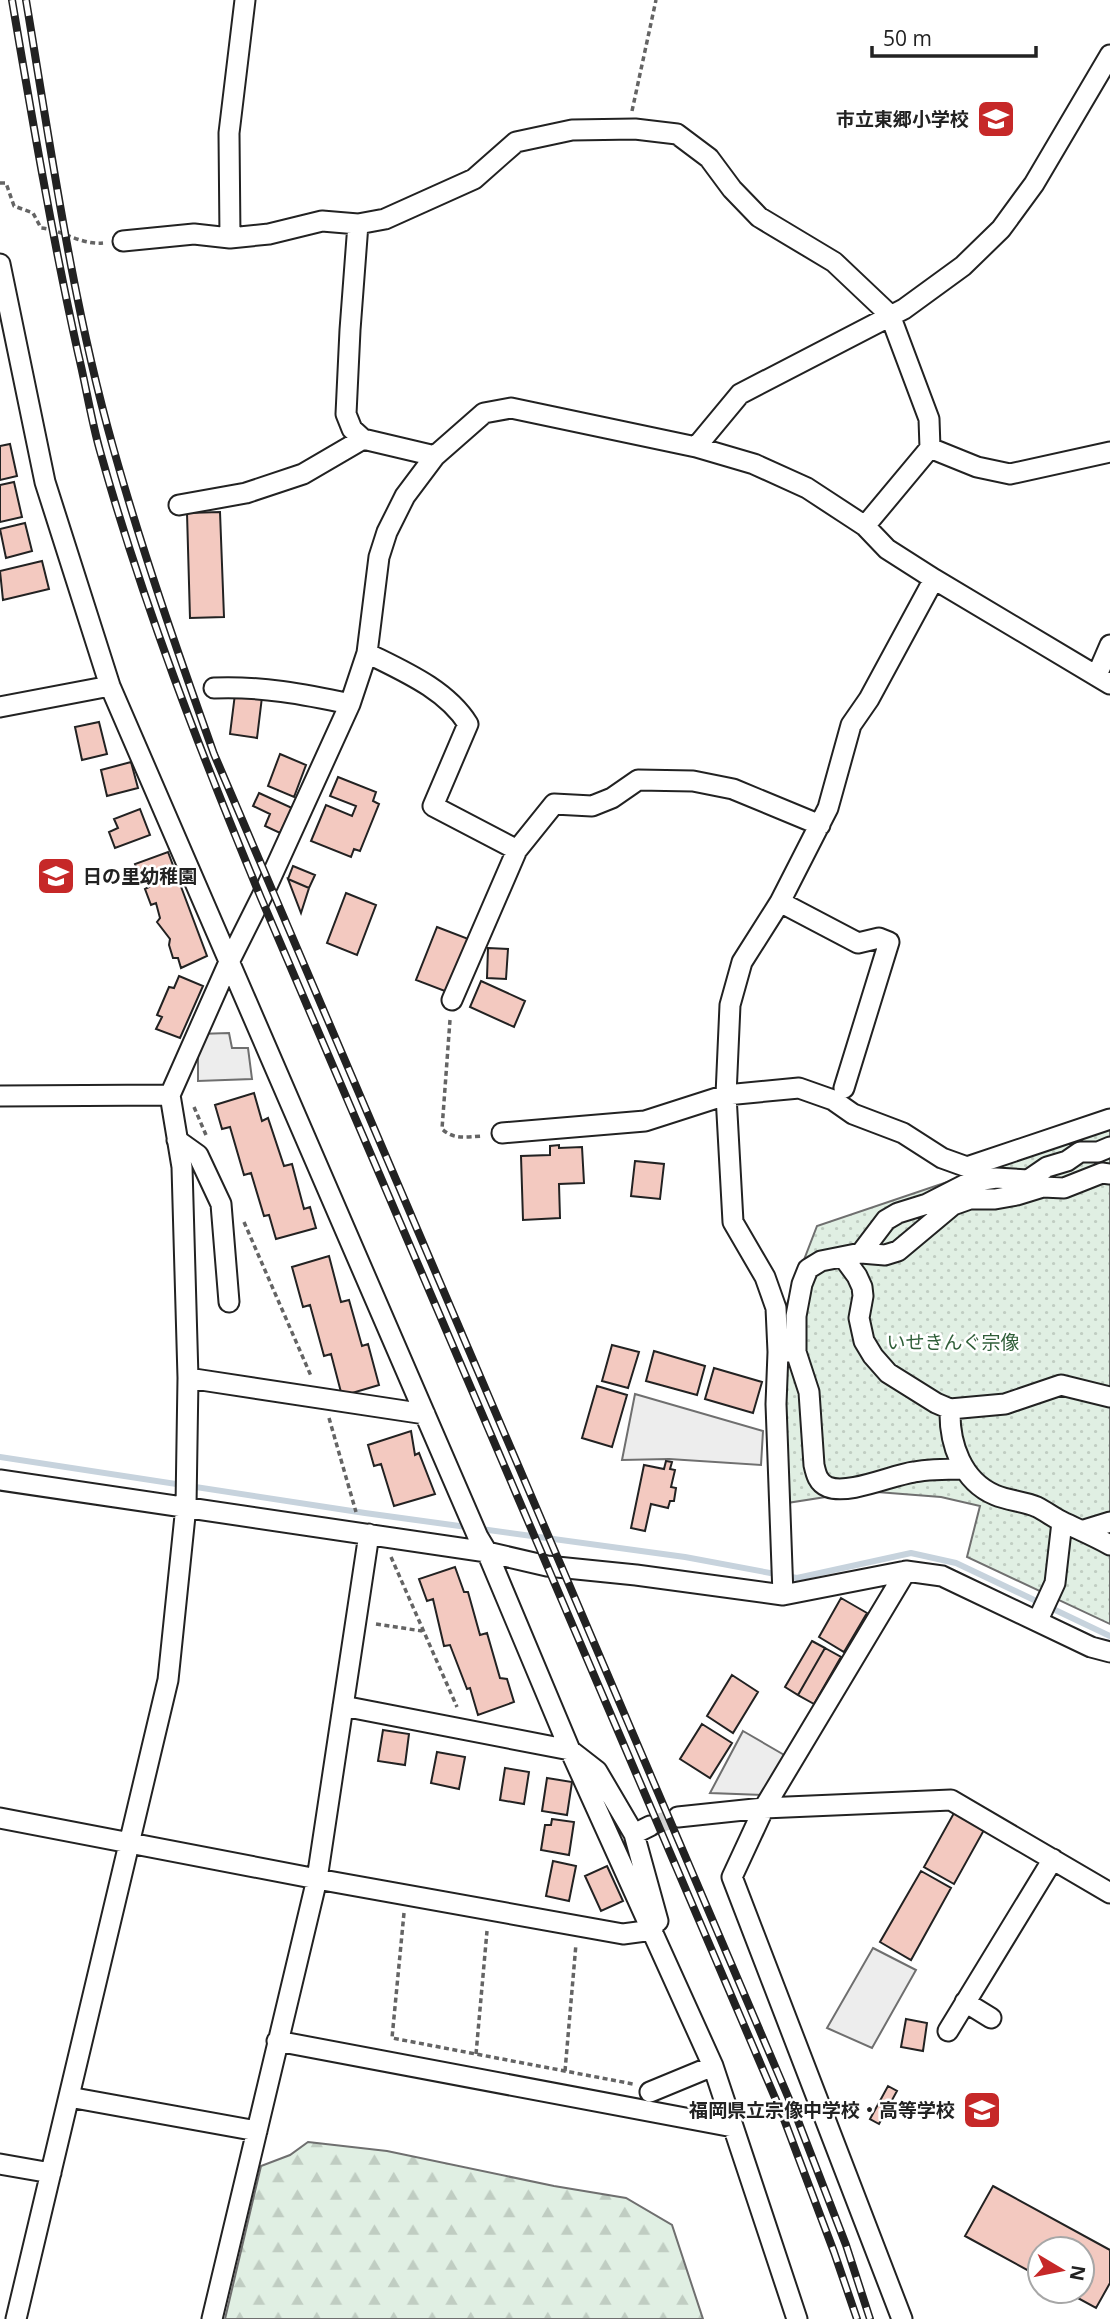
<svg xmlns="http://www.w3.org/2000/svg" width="1110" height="2319" viewBox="0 0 1110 2319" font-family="'Open Sans','Noto Sans JP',sans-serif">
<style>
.forest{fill:url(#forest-firs);stroke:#6f6f6f;stroke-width:2}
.park{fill:url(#park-dots);stroke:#6f6f6f;stroke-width:2}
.parking{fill:#ededed;stroke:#6f6f6f;stroke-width:2}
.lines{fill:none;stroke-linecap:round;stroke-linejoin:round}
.stream{stroke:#c7d3dd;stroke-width:6}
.building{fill:#f3c9c0;stroke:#222;stroke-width:2}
.street-tunnel{stroke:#d3d3d3;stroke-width:19;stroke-dasharray:19 10;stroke-linecap:butt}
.street-casing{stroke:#222;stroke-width:23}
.path{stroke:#646464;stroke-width:3.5;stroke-dasharray:5 3.5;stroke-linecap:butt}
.street{stroke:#fff;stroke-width:19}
.rail-casing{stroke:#222;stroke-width:8}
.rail{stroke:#fff;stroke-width:5;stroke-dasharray:16;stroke-linecap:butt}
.labels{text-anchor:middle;stroke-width:5;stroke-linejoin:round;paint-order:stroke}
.poi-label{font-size:19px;font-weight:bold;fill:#222;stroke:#fff;text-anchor:end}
.park-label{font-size:19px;fill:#2f5e38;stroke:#fff}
</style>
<defs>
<pattern id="forest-firs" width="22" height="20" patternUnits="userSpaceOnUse" patternTransform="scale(1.75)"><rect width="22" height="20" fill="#e0efe3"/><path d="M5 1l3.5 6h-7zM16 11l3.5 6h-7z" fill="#c0cdc2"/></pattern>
<pattern id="park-dots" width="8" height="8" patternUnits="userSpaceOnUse" patternTransform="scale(1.75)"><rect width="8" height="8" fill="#e0efe3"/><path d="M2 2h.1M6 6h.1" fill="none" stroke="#c0cdc2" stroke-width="1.8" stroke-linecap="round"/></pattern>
</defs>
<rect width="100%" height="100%" fill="#fff"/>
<!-- forest -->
<path class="forest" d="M 308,2142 L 387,2151 L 554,2186 L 626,2198 L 672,2225 L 703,2319 L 225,2319 L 261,2166 L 290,2155 Z"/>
<!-- park -->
<path class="park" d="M 1110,1127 L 1110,1624 L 967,1557 L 980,1506 L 941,1497 L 864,1491 L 787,1503 L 785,1309 L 817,1226 Z"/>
<!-- parking -->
<path class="parking" d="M 229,1033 L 232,1048 L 248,1048 L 252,1079 L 198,1081 L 198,1034 Z
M 635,1394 L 763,1431 L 761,1465 L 669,1459 L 622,1460 Z
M 743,1731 L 786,1756 L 763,1795 L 710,1793 Z
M 873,1948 L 916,1970 L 872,2048 L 827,2028 Z"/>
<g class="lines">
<!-- stream -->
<path class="stream" d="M 0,1457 L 365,1513 L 685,1557 L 797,1578 L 911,1553 L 956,1563 L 1110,1636"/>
</g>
<!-- building -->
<path class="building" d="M 10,444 L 17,476 L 0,480 L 0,446 Z
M 14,482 L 22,517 L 0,522 L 0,485 Z
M 220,512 L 224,617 L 190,618 L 187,513 Z
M 25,523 L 32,551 L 6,558 L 0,529 Z
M 42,561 L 49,589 L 3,600 L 0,571 Z
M 235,694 L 262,697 L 257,738 L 230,734 Z
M 99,722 L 107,754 L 82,760 L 75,727 Z
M 280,754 L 306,765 L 294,797 L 268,786 Z
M 131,762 L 138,788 L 107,796 L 101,770 Z
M 338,777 L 376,792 L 373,801 L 379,804 L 360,851 L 354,849 L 351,857 L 311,841 L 326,805 L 352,816 L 356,806 L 330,796 Z
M 259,793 L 292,808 L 280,833 L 265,826 L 270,814 L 253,806 Z
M 140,809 L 150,835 L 115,848 L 109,832 L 118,828 L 114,819 Z
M 168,852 L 207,956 L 181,968 L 178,958 L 173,958 L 169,945 L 170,939 L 157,922 L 160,918 L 156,903 L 151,905 L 145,889 L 149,887 L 146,878 L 141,880 L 135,864 Z
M 293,866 L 315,875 L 309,888 L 288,879 Z
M 288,879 L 309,888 L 301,913 Z
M 346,893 L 376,905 L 357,955 L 327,943 Z
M 437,927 L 471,940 L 450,993 L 416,980 Z
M 488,948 L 508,949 L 506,979 L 487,978 Z
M 179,976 L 203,986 L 180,1038 L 156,1029 L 162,1017 L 157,1015 L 169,987 L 174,988 Z
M 481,981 L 525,1001 L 514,1027 L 470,1007 Z
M 254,1093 L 262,1121 L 268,1118 L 284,1166 L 292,1164 L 304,1209 L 310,1207 L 316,1228 L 276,1239 L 269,1215 L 264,1216 L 251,1173 L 244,1175 L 230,1127 L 222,1129 L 215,1105 Z
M 559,1145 L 559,1148 L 582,1147 L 584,1183 L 559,1184 L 560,1218 L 523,1220 L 521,1156 L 550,1155 L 550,1146 Z
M 635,1161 L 664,1164 L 660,1199 L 631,1196 Z
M 329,1256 L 341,1302 L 349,1300 L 362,1346 L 368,1344 L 379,1385 L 342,1396 L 331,1354 L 324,1356 L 310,1305 L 303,1307 L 292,1267 Z
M 612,1345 L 639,1352 L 628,1388 L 602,1381 Z
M 654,1351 L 705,1366 L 697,1395 L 646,1381 Z
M 714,1368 L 762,1382 L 753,1413 L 705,1399 Z
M 597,1386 L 627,1395 L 612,1447 L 582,1438 Z
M 411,1431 L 415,1455 L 419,1453 L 435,1494 L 394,1506 L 381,1464 L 374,1466 L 368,1445 Z
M 666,1461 L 672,1462 L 670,1469 L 675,1470 L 671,1487 L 676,1488 L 674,1501 L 670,1501 L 668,1508 L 651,1504 L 645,1531 L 631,1528 L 644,1465 L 664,1469 Z
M 455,1567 L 464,1592 L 468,1592 L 480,1635 L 487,1633 L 500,1678 L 507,1679 L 514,1702 L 478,1715 L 470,1688 L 467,1689 L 450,1645 L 444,1646 L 433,1599 L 427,1601 L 419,1579 Z
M 841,1598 L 867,1613 L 844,1652 L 819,1637 Z
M 812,1641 L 825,1648 L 798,1695 L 785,1687 Z
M 825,1648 L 841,1657 L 814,1704 L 798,1695 Z
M 732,1675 L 758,1692 L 733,1733 L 707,1716 Z
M 702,1724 L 732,1743 L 710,1778 L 680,1759 Z
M 383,1730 L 409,1734 L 405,1765 L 378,1761 Z
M 437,1752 L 465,1757 L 459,1789 L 431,1783 Z
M 505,1768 L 529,1772 L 524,1804 L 500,1800 Z
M 547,1778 L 572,1782 L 567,1815 L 542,1811 Z
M 954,1813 L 984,1830 L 954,1884 L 924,1867 Z
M 552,1819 L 574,1822 L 569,1855 L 541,1850 L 545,1825 L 551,1825 Z
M 553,1861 L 576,1866 L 569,1901 L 546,1896 Z
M 607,1866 L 623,1901 L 601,1911 L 585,1876 Z
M 921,1871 L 951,1888 L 911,1960 L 880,1942 Z
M 906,2019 L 927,2023 L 923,2051 L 901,2047 Z
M 888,2086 L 897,2091 L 879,2124 L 870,2119 Z
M 993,2186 L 1110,2250 L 1110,2283 L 1096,2308 L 1065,2291 L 1082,2291 L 1082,2249 L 1040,2249 L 1040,2277 L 965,2236 Z"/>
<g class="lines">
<!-- street-tunnel -->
<path class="street-tunnel" d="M 650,1826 L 678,1817"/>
<defs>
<path id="street" d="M 358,224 L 350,330 L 346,414 L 352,429 L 363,439 L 435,456
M 230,238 L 229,133 L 245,0
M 123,241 L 194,234 L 230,238 L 269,234 L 322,221 L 358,224 L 385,219 L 474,179 L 516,142 L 572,130 L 635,129 L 677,134 L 709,158 L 732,189 L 759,217 L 834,262 L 890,315 L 929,419 L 930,448 L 865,526
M 0,264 L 45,482 L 110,686 L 478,1537 L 487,1552 L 570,1750 L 713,2066 L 797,2319
M 696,447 L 740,394 L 904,309 L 963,266 L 1001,229 L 1034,184 L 1110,55
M 930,448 L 977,467 L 1010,474 L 1110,452
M 179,505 L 246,493 L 303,474 L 363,439
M 367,653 C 403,671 446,689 468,724 L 433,806 L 517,850
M 1097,675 L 1110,645
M 214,688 C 260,686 304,694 350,704
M 0,707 L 110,686
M 780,902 L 858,943 L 879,938 L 889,942 L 844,1088
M 452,1000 L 517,850 L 554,804 L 592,806 L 612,798 L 638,780 L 693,781 L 733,789 L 820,825
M 0,1096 L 170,1095
M 502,1133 L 645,1121 L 726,1095 L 799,1088 L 833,1100 L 853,1114 L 903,1133 L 942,1158 L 967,1167 L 1110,1119
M 177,1140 L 198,1155 L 221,1204 L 229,1302
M 861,1253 L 886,1220 L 898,1213 L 927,1204 L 970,1182 L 996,1178 L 1028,1180 L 1047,1167 L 1067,1161 L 1080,1152 L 1098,1152 L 1110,1147
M 843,1257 L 857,1276 L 862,1287 L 863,1296 L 859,1318 L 864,1341 L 873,1356 L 888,1373 L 936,1403 L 950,1409 L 1005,1404 L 1061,1385 L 1110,1397
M 778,1352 L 796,1352 L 796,1316 L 802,1284 L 808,1269 L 821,1261 L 861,1253 L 885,1255 L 898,1251 L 953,1205 L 970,1199 L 995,1199 L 1017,1195 L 1043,1187 L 1064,1188 L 1102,1173 L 1110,1174
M 796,1352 L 809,1392 L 814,1465 C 816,1474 818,1483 828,1487 C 849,1495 892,1475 914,1472 C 930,1469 948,1469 964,1469
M 188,1378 L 425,1414
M 950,1409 C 949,1444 962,1481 995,1495 C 1009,1501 1024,1501 1037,1507 C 1045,1511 1053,1517 1061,1521 C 1077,1529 1094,1536 1110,1545
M 0,1480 L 487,1552 L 547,1566 L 636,1575 L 783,1595 L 906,1571 L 942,1576 L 1091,1647 L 1110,1652
M 1084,1530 L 1110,1522
M 783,1595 L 776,1404 L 778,1352 L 776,1308 L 765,1277 L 733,1222 L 726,1095 L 730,1005 L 742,962 L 780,902 L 828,808 L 851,725 L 869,699 L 934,579
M 1038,1620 L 1055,1583 L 1062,1522
M 343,1706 L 570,1750 L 597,1771 L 634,1834 L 658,1921
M 678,1817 L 764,1808 L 951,1800 L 1110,1893
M 0,1818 L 317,1879 L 623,1934 L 653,1930
M 634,1834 L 650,1826
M 965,2002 L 991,2018
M 948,2031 L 1053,1859
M 277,2041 L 733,2127
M 650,2092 L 713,2066
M 69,2097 L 257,2131
M 0,2164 L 51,2173
M 16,2319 L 168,1680 L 186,1506 L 188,1378 L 182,1167 L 170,1095 L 229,962 L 268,884 L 350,704 L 367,653 L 379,557 L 387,532 L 405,496 L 435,456 L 484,413 L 511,408 L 696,447 L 754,464 L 807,488 L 865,526 L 887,549 L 934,579 L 1110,684
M 212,2319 L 317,1879 L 369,1534
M 902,2319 L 732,1877 L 764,1808 L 906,1571"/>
</defs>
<!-- street casing -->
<use href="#street" class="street-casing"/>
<!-- path -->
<path class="path" d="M 632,111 L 656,0
M 0,183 L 6,183 L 14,206 L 33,213 L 41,228 C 63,230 80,245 103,243
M 450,1020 L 442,1129 C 454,1140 466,1137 482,1136
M 194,1107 L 206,1135
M 244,1222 L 311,1376
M 329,1418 L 356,1512
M 391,1557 L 457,1707
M 376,1624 L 422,1631
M 404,1913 L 392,2038 L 633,2084
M 476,2054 L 487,1931
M 565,2071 L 576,1944"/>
<!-- street -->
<use href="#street" class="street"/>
<defs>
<path id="rail" d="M 12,0 C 32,118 52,236 78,353 C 86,386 91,419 100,451 C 143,604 200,751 261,898 L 782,2114 L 834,2252 L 857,2319
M 26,0 C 51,149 72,302 113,447 C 142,551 178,653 214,754 L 795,2113 L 846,2245 L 870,2319"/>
</defs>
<!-- rail casing -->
<use href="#rail" class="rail-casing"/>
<!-- rail -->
<use href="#rail" class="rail"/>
</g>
<!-- icons -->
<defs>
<symbol id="school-square" viewBox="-11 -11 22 22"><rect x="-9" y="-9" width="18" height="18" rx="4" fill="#c62828" stroke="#fff"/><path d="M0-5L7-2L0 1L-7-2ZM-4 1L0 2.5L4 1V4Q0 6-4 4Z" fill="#fff"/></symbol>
</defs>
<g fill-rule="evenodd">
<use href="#school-square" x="974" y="97" width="44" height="44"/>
<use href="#school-square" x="34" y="854" width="44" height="44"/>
<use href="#school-square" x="960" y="2088" width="44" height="44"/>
</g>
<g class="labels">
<!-- poi labels -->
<g class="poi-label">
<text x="969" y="126">市立東郷小学校</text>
<text x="83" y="883" text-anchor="start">日の里幼稚園</text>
<text x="955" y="2117">福岡県立宗像中学校・高等学校</text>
</g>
<!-- park labels -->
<g class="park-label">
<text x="953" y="1349">いせきんぐ宗像</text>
</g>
</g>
<!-- north arrow -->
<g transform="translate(1061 2270) rotate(100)"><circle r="33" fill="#ffffff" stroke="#a7a7a7" stroke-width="2"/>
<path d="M0-5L12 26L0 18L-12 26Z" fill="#c62828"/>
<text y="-10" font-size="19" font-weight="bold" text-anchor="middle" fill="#222222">N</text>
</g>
<!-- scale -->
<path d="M872 46v10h164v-10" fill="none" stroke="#222222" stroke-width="3.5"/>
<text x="883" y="46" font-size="21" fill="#222222" stroke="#ffffff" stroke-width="5" paint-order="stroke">50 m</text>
</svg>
